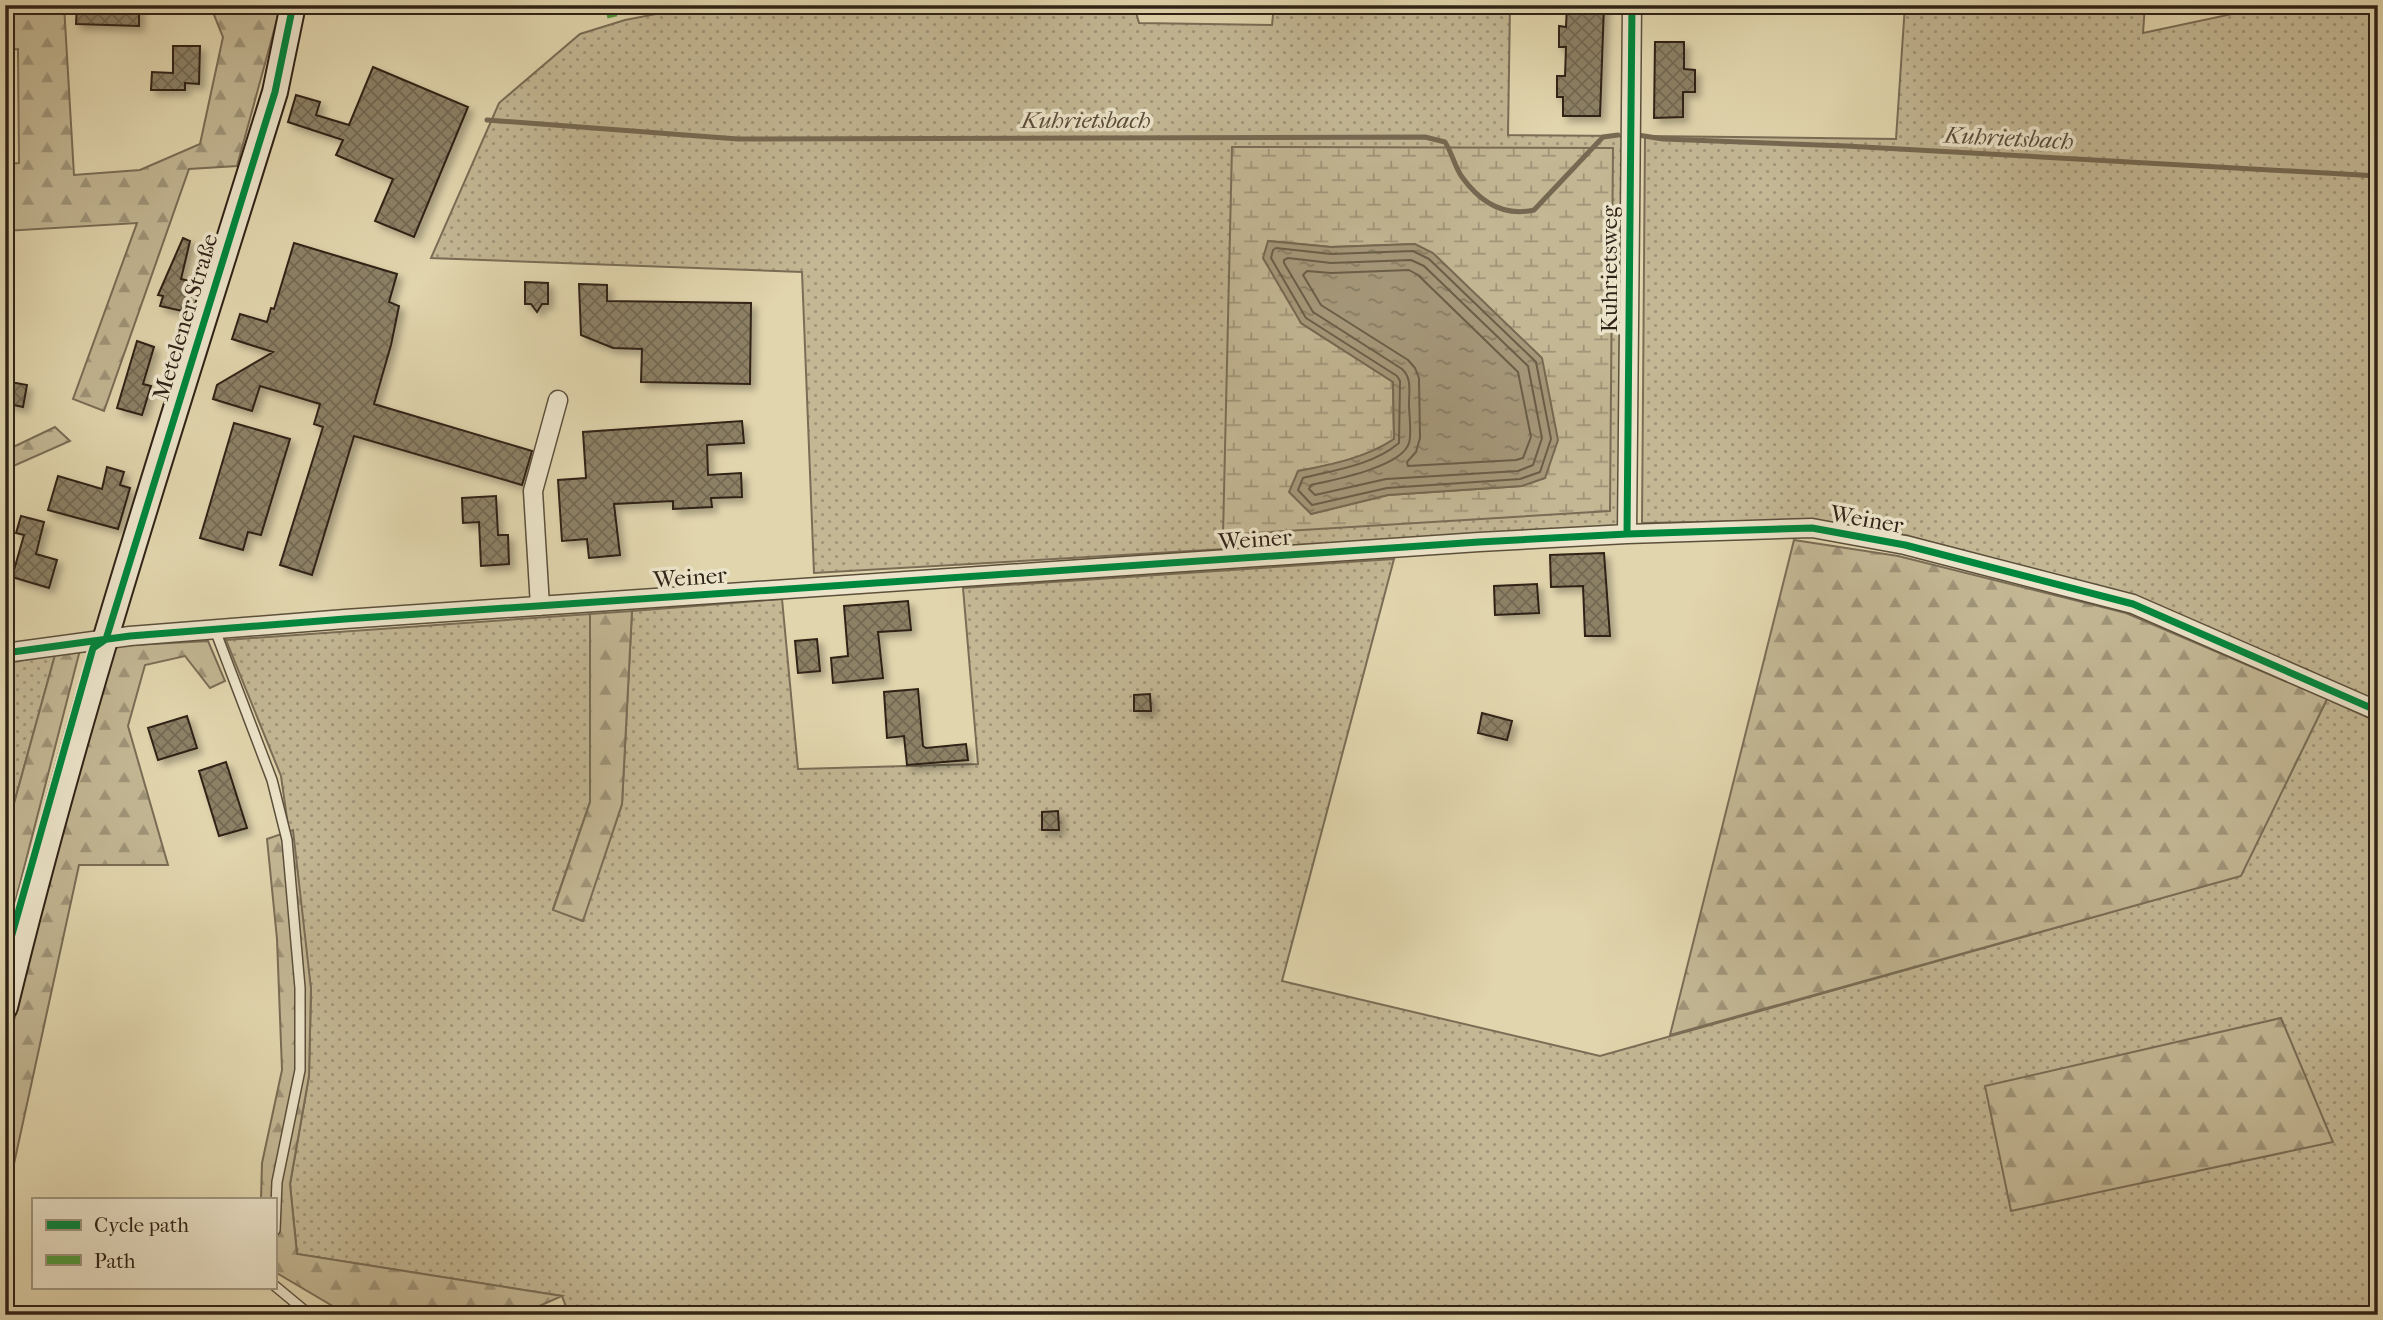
<svg xmlns="http://www.w3.org/2000/svg" width="2383" height="1320" viewBox="0 0 2383 1320" font-family="'IM FELL French Canon',serif">
<style>
.green{fill:url(#green-dots);stroke:#7a6d56;stroke-width:2}
.forest{fill:url(#forest-firs);stroke:#7a6d56;stroke-width:2}
.wetland{fill:url(#wetland-marsh);stroke:#7a6d56;stroke-width:2;fill-rule:evenodd}
.water{fill:url(#water-ripples);stroke:#766952;stroke-width:2}
.lines{fill:none;stroke-linecap:round;stroke-linejoin:round}
.shore{stroke:#6a5e48;stroke-width:2}
.stream{stroke:#766952;stroke-width:5}
.building{fill:url(#building-cross-hatch);stroke:#302317;stroke-width:2;filter:url(#shadow)}
.lane-casing{stroke:#5c503c;stroke-width:12}
.street-casing{stroke:#5c503c;stroke-width:21}
.secondary-casing{stroke:#302317;stroke-width:28}
.lane{stroke:#ece4ca;stroke-width:9}
.street{stroke:#ece4ca;stroke-width:18}
.secondary{stroke:#ece4ca;stroke-width:24}
.quiet{stroke:#509b3d;stroke-width:5;stroke-dasharray:10 5;stroke-linecap:butt}
.cycleway-casing{stroke:#ece4ca;stroke-width:11}
.cycleway{stroke:#00873e;stroke-width:7}
.labels{text-anchor:middle;stroke-width:7;stroke-linejoin:round;paint-order:stroke}
.street-label{font-size:23px;fill:#302317;stroke:#ece4ca}
.water-label{font-size:24px;font-style:italic;fill:#594c3a;stroke:#ece4ca}
</style>
<defs>
<pattern id="green-dots" width="8" height="8" patternUnits="userSpaceOnUse" patternTransform="scale(1.75)"><rect width="8" height="8" fill="#c3b794"/><path d="M2 2h.1M6 6h.1" fill="none" stroke="#9f9478" stroke-width="1.8" stroke-linecap="round"/></pattern>
<pattern id="forest-firs" width="22" height="20" patternUnits="userSpaceOnUse" patternTransform="scale(1.75)"><rect width="22" height="20" fill="#c3b794"/><path d="M5 1l3.5 6h-7zM16 11l3.5 6h-7z" fill="#9f9478"/></pattern>
<pattern id="wetland-marsh" width="20" height="14" patternUnits="userSpaceOnUse" patternTransform="scale(1.75)"><rect width="20" height="14" fill="#c3b794"/><path d="M1 5h8M5 5V1M11 12h8M15 12V8" fill="none" stroke="#9f9478"/></pattern>
<pattern id="water-ripples" width="26" height="14" patternUnits="userSpaceOnUse" patternTransform="scale(1.75)"><rect width="26" height="14" fill="#a5987a"/><path d="M2 4q2-2 4 0t4 0M15 11q2-2 4 0t4 0" fill="none" stroke="#877c63"/></pattern>
<pattern id="building-cross-hatch" width="8" height="8" patternUnits="userSpaceOnUse" patternTransform="scale(1.75)"><rect width="8" height="8" fill="#8c8065"/><path d="M0 0l8 8M0 8l8-8" fill="none" stroke="#736852"/></pattern>
<filter id="shadow"><feDropShadow dx="5" dy="5" stdDeviation="3.5" flood-color="#0004"/></filter>
</defs>
<rect width="100%" height="100%" fill="#e1d5ad"/>
<filter id="stains"><feTurbulence type="fractalNoise" baseFrequency=".00286" numOctaves="4"/><feColorMatrix values="0 0 0 0 .2 0 0 0 0 .09 0 0 0 0 .02 0 0 0 .5 -.17"/></filter>
<radialGradient id="worn" r=".72"><stop offset=".6" stop-color="#630" stop-opacity="0"/><stop offset="1" stop-color="#630" stop-opacity=".3"/></radialGradient>
<!-- green -->
<path class="green" d="M 703,5 L 1134,5 L 1139,23 L 1272,25 L 1274,5 L 1510,5 L 1508,135 L 1624,136 L 1622,526 L 814,573 L 802,272 L 431,258 L 499,103 L 580,34 L 625,20 Z
M 1905,5 L 2145,5 L 2143,33 L 2251,10 L 2252,5 L 2378,5 L 2378,705 L 2139,597 L 1900,534 L 1815,520 L 1642,523 L 1645,136 L 1896,139 Z
M 1394,559 L 1282,981 L 1600,1056 L 2240,876 L 2327,699 L 2378,722 L 2378,1315 L 569,1315 L 562,1296 L 297,1254 L 290,1184 L 309,1076 L 311,989 L 281,776 L 226,640 L 590,614 L 590,802 L 553,909 L 582,921 L 622,804 L 632,611 L 782,599 L 798,769 L 978,764 L 963,588 Z
M 55,655 L 5,836 L 5,663 Z"/>
<!-- forest -->
<path class="forest" d="M 5,5 L 64,5 L 74,175 L 140,170 L 200,144 L 223,37 L 210,5 L 281,5 L 237,166 L 189,169 L 104,411 L 73,399 L 137,223 L 5,231 L 5,164 L 19,163 L 18,49 L 5,50 Z
M 55,427 L 70,441 L 11,467 L 5,486 L 5,451 Z
M 1794,540 L 1898,556 L 2126,613 L 2327,699 L 2241,876 L 1670,1035 Z
M 632,611 L 622,804 L 583,921 L 553,910 L 590,802 L 590,614 Z
M 208,641 L 225,681 L 210,688 L 185,656 L 145,665 L 128,726 L 168,865 L 79,865 L 5,1205 L 5,1059 L 47,879 L 115,646 Z
M 80,650 L 5,942 L 5,836 L 55,655 Z
M 293,830 L 311,989 L 309,1076 L 290,1184 L 297,1254 L 562,1296 L 519,1315 L 348,1315 L 275,1272 L 275,1199 L 261,1199 L 262,1163 L 282,1070 L 277,939 L 267,839 Z
M 2281,1018 L 2333,1142 L 2011,1211 L 1985,1086 Z"/>
<!-- wetland -->
<path class="wetland" d="M 1232,147 L 1613,148 L 1610,511 L 1223,535 ZM 1269,241 L 1331,247 L 1415,244 L 1545,478 L 1522,486 L 1388,495 L 1311,514 L 1298,471 C 1330,465 1366,458 1394,439 L 1393,382 L 1301,323 Z"/>
<!-- water -->
<path class="water" d="M 1268,241 L 1331,247 L 1415,244 L 1433,253 L 1542,358 L 1558,440 L 1545,478 L 1522,486 L 1388,495 L 1311,514 L 1289,492 L 1298,471 C 1330,465 1366,458 1394,439 L 1393,382 L 1301,323 L 1263,258 Z"/>
<g class="lines">
<!-- shore -->
<path class="shore" d="M 1276,248 L 1331,254 L 1413,251 L 1429,259 L 1536,362 L 1551,439 L 1540,472 L 1520,479 L 1387,488 L 1312,505 L 1298,490 L 1303,478 C 1335,470 1373,465 1399,443 L 1400,381 L 1397,376 L 1306,318 L 1271,258 L 1273,250 Z
M 1288,258 L 1331,263 L 1411,260 L 1424,266 L 1528,366 L 1542,438 L 1533,465 L 1518,471 L 1386,479 L 1315,495 L 1309,489 L 1311,485 C 1333,480 1402,467 1409,443 C 1412,432 1409,416 1409,404 C 1409,391 1412,378 1402,369 L 1313,312 L 1284,263 L 1284,260 Z
M 1409,270 L 1418,275 L 1518,372 L 1531,437 L 1523,458 L 1516,460 L 1408,466 L 1407,462 L 1416,452 L 1420,438 L 1419,378 L 1415,368 L 1408,360 L 1321,305 L 1303,275 L 1307,271 L 1331,273 Z"/>
<!-- stream -->
<path class="stream" d="M 487,120 L 738,139 L 1425,137 L 1445,142 C 1452,153 1455,167 1462,177 C 1480,202 1503,217 1534,210 L 1603,137 L 1618,135
M 1638,135 L 1663,139 L 1846,146 L 2378,176"/>
</g>
<!-- building -->
<path class="building" d="M 77,5 L 139,5 L 139,26 L 76,24 Z
M 1567,5 L 1604,5 L 1600,116 L 1563,116 L 1563,97 L 1557,97 L 1557,76 L 1565,76 L 1566,47 L 1559,47 L 1559,26 L 1566,27 Z
M 1655,42 L 1684,42 L 1684,69 L 1695,70 L 1695,92 L 1683,92 L 1683,117 L 1654,118 Z
M 173,46 L 200,46 L 199,84 L 185,83 L 185,90 L 151,90 L 152,72 L 173,73 Z
M 373,67 L 468,107 L 414,237 L 375,221 L 393,179 L 336,155 L 343,140 L 288,122 L 296,95 L 320,102 L 316,115 L 349,125 Z
M 183,238 L 190,241 L 181,279 L 194,282 L 187,312 L 160,306 L 163,296 L 158,295 Z
M 294,243 L 397,274 L 389,302 L 399,306 L 391,345 L 374,404 L 532,451 L 522,485 L 354,436 L 312,575 L 280,565 L 323,427 L 314,424 L 320,404 L 260,386 L 252,411 L 213,399 L 217,385 L 273,352 L 232,339 L 240,314 L 267,322 L 271,308 L 274,309 Z
M 525,282 L 548,283 L 548,304 L 542,304 L 537,312 L 531,304 L 525,304 Z
M 579,284 L 607,285 L 607,301 L 751,303 L 750,384 L 641,382 L 642,349 L 613,348 L 581,335 Z
M 137,341 L 154,347 L 143,384 L 151,386 L 142,415 L 117,408 Z
M 5,381 L 27,385 L 23,407 L 5,403 Z
M 742,421 L 744,443 L 707,445 L 708,475 L 741,473 L 742,497 L 711,498 L 712,507 L 673,509 L 673,501 L 614,504 L 620,555 L 589,558 L 587,539 L 562,541 L 558,480 L 586,478 L 583,432 Z
M 234,423 L 290,439 L 261,535 L 248,532 L 243,550 L 200,538 Z
M 107,467 L 124,472 L 120,485 L 130,488 L 118,529 L 48,510 L 58,476 L 102,489 Z
M 496,496 L 498,535 L 508,535 L 509,564 L 481,566 L 479,522 L 463,523 L 462,498 Z
M 21,516 L 44,522 L 36,554 L 57,560 L 49,588 L 12,577 L 24,535 L 16,533 Z
M 1604,553 L 1610,636 L 1585,636 L 1583,586 L 1551,587 L 1550,555 Z
M 1537,584 L 1539,613 L 1495,615 L 1494,586 Z
M 908,601 L 911,630 L 878,632 L 883,678 L 833,683 L 831,658 L 848,656 L 844,606 Z
M 817,639 L 820,671 L 798,673 L 795,641 Z
M 918,689 L 923,746 L 926,748 L 966,744 L 968,760 L 907,765 L 904,736 L 887,738 L 884,692 Z
M 1150,694 L 1151,711 L 1134,711 L 1134,695 Z
M 1482,713 L 1512,721 L 1507,740 L 1478,733 Z
M 187,716 L 197,748 L 158,760 L 148,728 Z
M 226,762 L 247,828 L 219,836 L 199,771 Z
M 1058,811 L 1059,830 L 1042,830 L 1042,812 Z"/>
<g class="lines">
<defs>
<path id="lane" d="M 215,630 L 272,780 L 287,840 L 300,988 L 300,1070 L 277,1182 L 275,1230
M 275,1286 L 310,1315"/>
<path id="street" d="M 1627,534 L 1632,5
M 540,606 L 533,491 L 558,400
M 5,653 L 130,636 L 345,619 L 1479,542 L 1627,534 L 1812,528 L 1905,545 L 2133,604 L 2378,711"/>
<path id="secondary" d="M 5,1007 C 80,698 181,396 275,92 L 293,5"/>
</defs>
<!-- lane casing -->
<use href="#lane" class="lane-casing"/>
<!-- street casing -->
<use href="#street" class="street-casing"/>
<!-- secondary casing -->
<use href="#secondary" class="secondary-casing"/>
<!-- lane -->
<use href="#lane" class="lane"/>
<!-- street -->
<use href="#street" class="street"/>
<!-- secondary -->
<use href="#secondary" class="secondary"/>
<!-- quiet -->
<path class="quiet" d="M 607,16 L 655,5"/>
<defs>
<path id="cycleway" d="M 1627,534 L 1632,5
M 106,639 L 275,92 L 293,5
M 5,653 L 130,636 L 345,619 L 1479,542 L 1627,534 L 1812,528 L 1905,545 L 2133,604 L 2378,711
M 5,959 L 93,648 L 106,639"/>
</defs>
<!-- cycleway casing -->
<use href="#cycleway" class="cycleway-casing"/>
<!-- cycleway -->
<use href="#cycleway" class="cycleway"/>
</g>
<g class="labels">
<!-- street labels -->
<g class="street-label">
<text transform="translate(1609 269) rotate(-90)" y="8">Kuhrietsweg</text>
<text transform="translate(185 317) rotate(-73)" y="8">Metelener Straße</text>
<text transform="translate(1867 519) rotate(10)" y="8">Weiner</text>
<text transform="translate(1255 539) rotate(-4)" y="8">Weiner</text>
<text transform="translate(690 577) rotate(-4)" y="8">Weiner</text>
</g>
<!-- water labels -->
<g class="water-label">
<text x="1086" y="128">Kuhrietsbach</text>
<text transform="translate(2009 138) rotate(3)" y="8">Kuhrietsbach</text>
</g>
</g>
<!-- margin -->
<rect width="2383" height="1320" fill="none" stroke="#e1d5ad" stroke-width="28"/>
<rect x="7" y="7" width="2369" height="1306" fill="none" stroke="#302317" stroke-width="3.5"/>
<rect x="14" y="14" width="2355" height="1292" fill="none" stroke="#302317" stroke-width="2"/>
<!-- legend -->
<rect x="32" y="1198" width="245" height="91" fill="#ece4ca" stroke="#a19782" stroke-width="2"/>
<rect x="46" y="1220" width="35" height="10" fill="#00873e" stroke="#a19782" stroke-width="2"/>
<text x="94" y="1232" font-size="21" fill="#302317">Cycle path</text>
<rect x="46" y="1255" width="35" height="10" fill="#509b3d" stroke="#a19782" stroke-width="2"/>
<text x="94" y="1268" font-size="21" fill="#302317">Path</text>
<rect width="100%" height="100%" filter="url(#stains)"/>
<rect width="100%" height="100%" fill="url(#worn)"/>
</svg>
